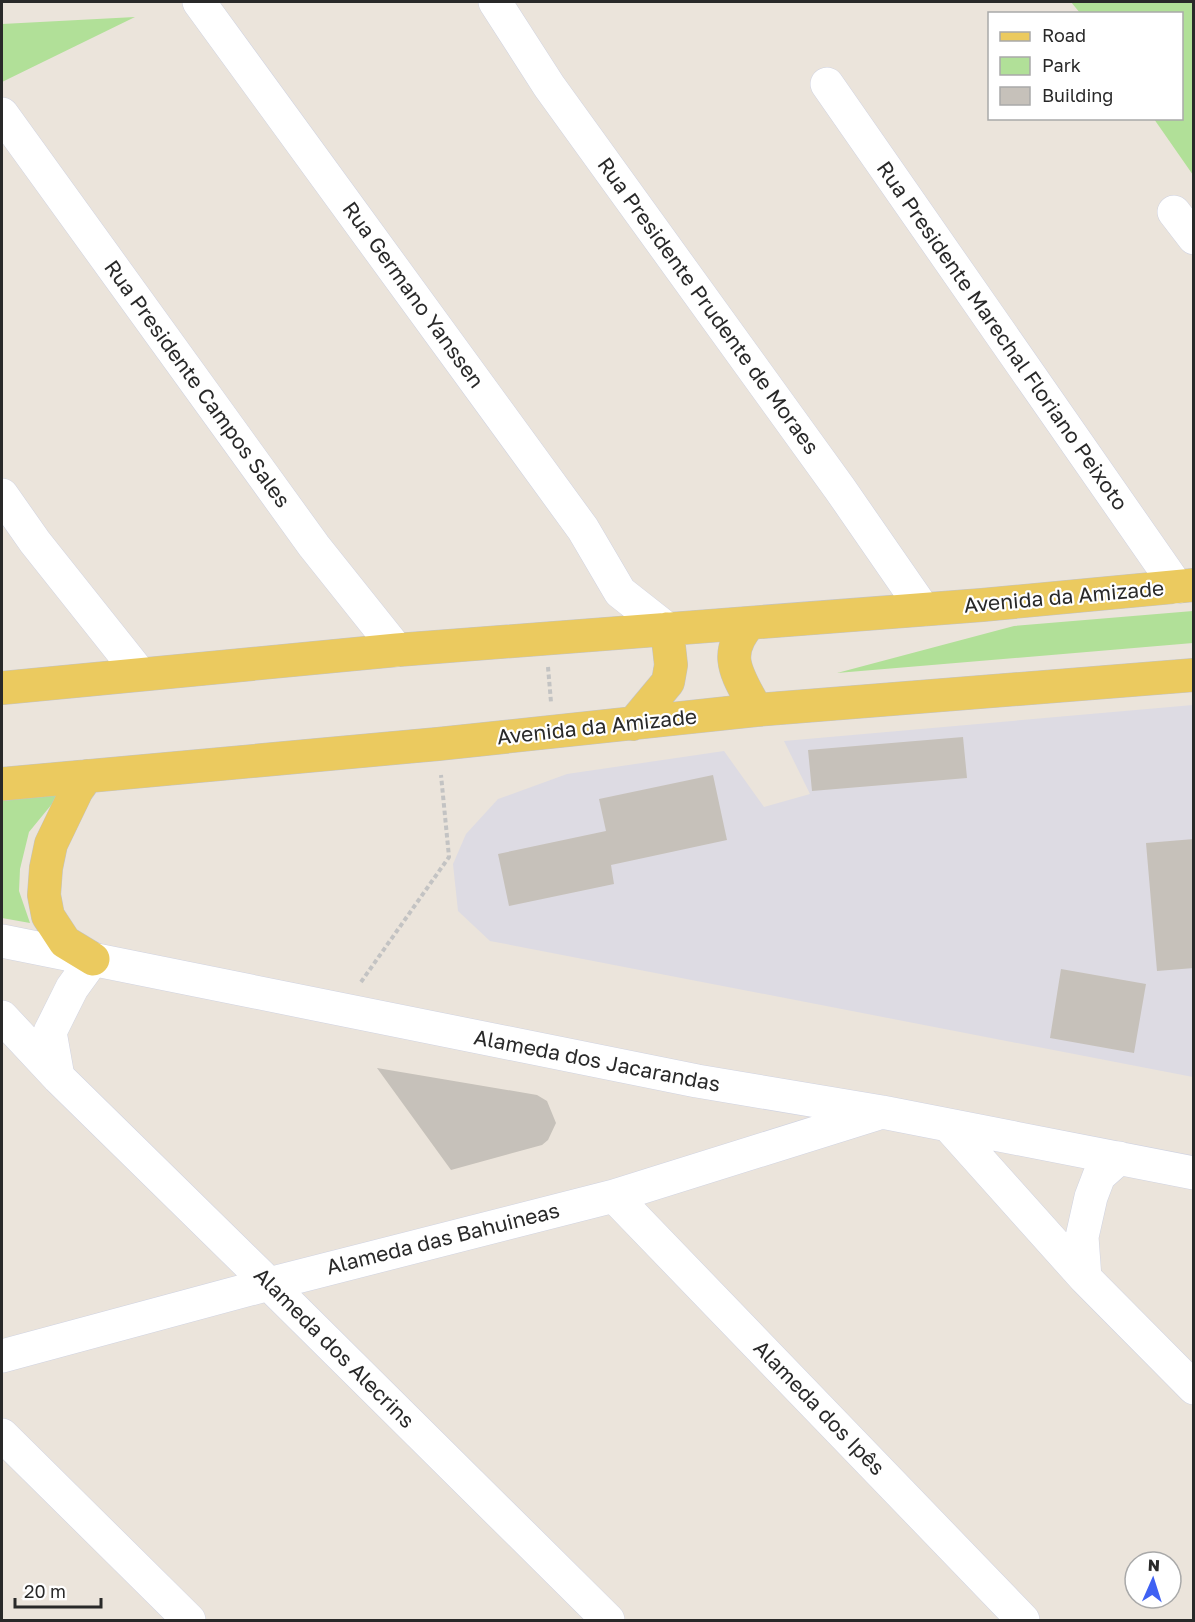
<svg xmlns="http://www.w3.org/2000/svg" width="1195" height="1622" viewBox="0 0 1195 1622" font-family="'Golos Text',sans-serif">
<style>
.industrial{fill:#dddbe3}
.green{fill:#b1e098}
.building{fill:#c6c1ba}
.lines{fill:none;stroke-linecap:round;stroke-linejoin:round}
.minor-casing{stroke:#d0d3e1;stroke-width:34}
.major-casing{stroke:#c3c3c3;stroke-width:34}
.path{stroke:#c3c3c3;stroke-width:4;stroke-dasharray:4.5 3;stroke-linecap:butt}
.minor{stroke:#fff;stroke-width:33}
.major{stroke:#ebca5f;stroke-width:33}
.labels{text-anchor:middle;stroke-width:4.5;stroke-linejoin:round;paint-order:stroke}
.street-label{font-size:21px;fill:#292929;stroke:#fff}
</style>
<rect width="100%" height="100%" fill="#ebe4db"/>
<!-- industrial -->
<path class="industrial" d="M 1193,705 L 1193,1077 L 490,941 L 458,911 L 453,864 L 466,834 L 498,799 L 567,774 L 724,751 L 764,807 L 810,794 L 784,741 Z"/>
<!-- green -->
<path class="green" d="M 1071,2 L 1193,2 L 1193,175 L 1154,119 L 1182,118 L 1182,14 L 1080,13 Z
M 135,17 L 2,82 L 2,24 Z
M 1193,611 L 1193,643 L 837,673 L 1014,626 Z
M 61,793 L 29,832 L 20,869 L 19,891 L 30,923 L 2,918 L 2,801 Z"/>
<!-- building -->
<path class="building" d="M 963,737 L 967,778 L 812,791 L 808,750 Z
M 713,775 L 727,840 L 611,865 L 614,884 L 509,906 L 498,854 L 606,831 L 599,799 Z
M 1194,839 L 1194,968 L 1157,971 L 1146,843 Z
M 1061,969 L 1146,984 L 1134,1053 L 1050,1038 Z
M 377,1068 L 537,1095 L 547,1101 L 556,1123 L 548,1140 L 542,1145 L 451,1170 Z"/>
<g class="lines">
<defs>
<path id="minor" d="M 199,2 L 583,529 L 620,592 L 667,629
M 495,2 L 549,86 L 840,489 L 923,609
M 827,84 L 1177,587
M 2,114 L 314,546 L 397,650
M 1174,212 L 1194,238
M 2,495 L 35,542 L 140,674
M 2,941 L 697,1081 L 882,1112 L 1194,1173
M 2,1017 L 58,1077 L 269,1284 L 608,1620
M 58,1077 L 50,1032 L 72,988 L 93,959
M 948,1125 L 1085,1278 L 1194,1388
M 614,1196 L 1023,1620
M 1085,1278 L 1082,1237 L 1091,1197 L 1099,1176 L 1119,1158
M 2,1356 L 269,1284 L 614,1196 L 876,1114
M 2,1435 L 189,1620"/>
<path id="major" d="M 750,623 C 720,656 739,676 756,710
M 2,688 L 397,650 L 982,605 L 1194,585
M 633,724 L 668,682 L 671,665 L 667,629
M 87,776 L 77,790 L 51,844 L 46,868 L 44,895 L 48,916 L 65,942 L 93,959
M 2,784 L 438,744 L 756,710 L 1194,675"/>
</defs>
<!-- minor casing -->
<use href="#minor" class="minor-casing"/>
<!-- major casing -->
<use href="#major" class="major-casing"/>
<!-- path -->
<path class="path" d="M 548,667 L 551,702
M 361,982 L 449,857 L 441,775"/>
<!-- minor -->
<use href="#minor" class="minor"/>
<!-- major -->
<use href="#major" class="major"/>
</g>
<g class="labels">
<!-- street labels -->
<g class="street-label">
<text transform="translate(413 295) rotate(54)" y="7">Rua Germano Yanssen</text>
<text transform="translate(708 306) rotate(54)" y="7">Rua Presidente Prudente de Moraes</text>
<text transform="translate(1002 336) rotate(55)" y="7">Rua Presidente Marechal Floriano Peixoto</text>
<text transform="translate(197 384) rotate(54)" y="7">Rua Presidente Campos Sales</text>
<text transform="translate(1064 597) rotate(-5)" y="7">Avenida da Amizade</text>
<text transform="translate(597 727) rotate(-6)" y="7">Avenida da Amizade</text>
<text transform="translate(597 1061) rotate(11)" y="7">Alameda dos Jacarandas</text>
<text transform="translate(443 1239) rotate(-14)" y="7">Alameda das Bahuineas</text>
<text transform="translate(334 1348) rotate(45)" y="7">Alameda dos Alecrins</text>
<text transform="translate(819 1408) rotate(46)" y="7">Alameda dos Ipês</text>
</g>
</g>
<!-- border -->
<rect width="1195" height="1622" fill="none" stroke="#292929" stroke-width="6"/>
<!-- legend -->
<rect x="988" y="12" width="195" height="108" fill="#ffffff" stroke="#a9a9a9" stroke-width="1.5"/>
<rect x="1000" y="32" width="30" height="9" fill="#ebca5f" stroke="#a9a9a9" stroke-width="1.5"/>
<text x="1042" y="42" font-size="18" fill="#292929">Road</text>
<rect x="1000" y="57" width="30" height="18" fill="#b1e098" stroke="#a9a9a9" stroke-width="1.5"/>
<text x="1042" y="72" font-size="18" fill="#292929">Park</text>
<rect x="1000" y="87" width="30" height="18" fill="#c6c1ba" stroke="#a9a9a9" stroke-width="1.5"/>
<text x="1042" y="102" font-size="18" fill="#292929">Building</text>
<!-- north arrow -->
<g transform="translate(1153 1580) rotate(3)"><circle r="28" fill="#ffffff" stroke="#a9a9a9" stroke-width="1.5"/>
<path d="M0-4.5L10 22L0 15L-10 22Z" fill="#3f61f3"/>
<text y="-9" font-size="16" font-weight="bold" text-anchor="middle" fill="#292929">N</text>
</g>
<!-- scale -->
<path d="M15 1598v9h86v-9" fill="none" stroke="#292929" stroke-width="3"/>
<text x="24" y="1598" font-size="18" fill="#292929" stroke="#ffffff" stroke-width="4.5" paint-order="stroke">20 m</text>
</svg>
